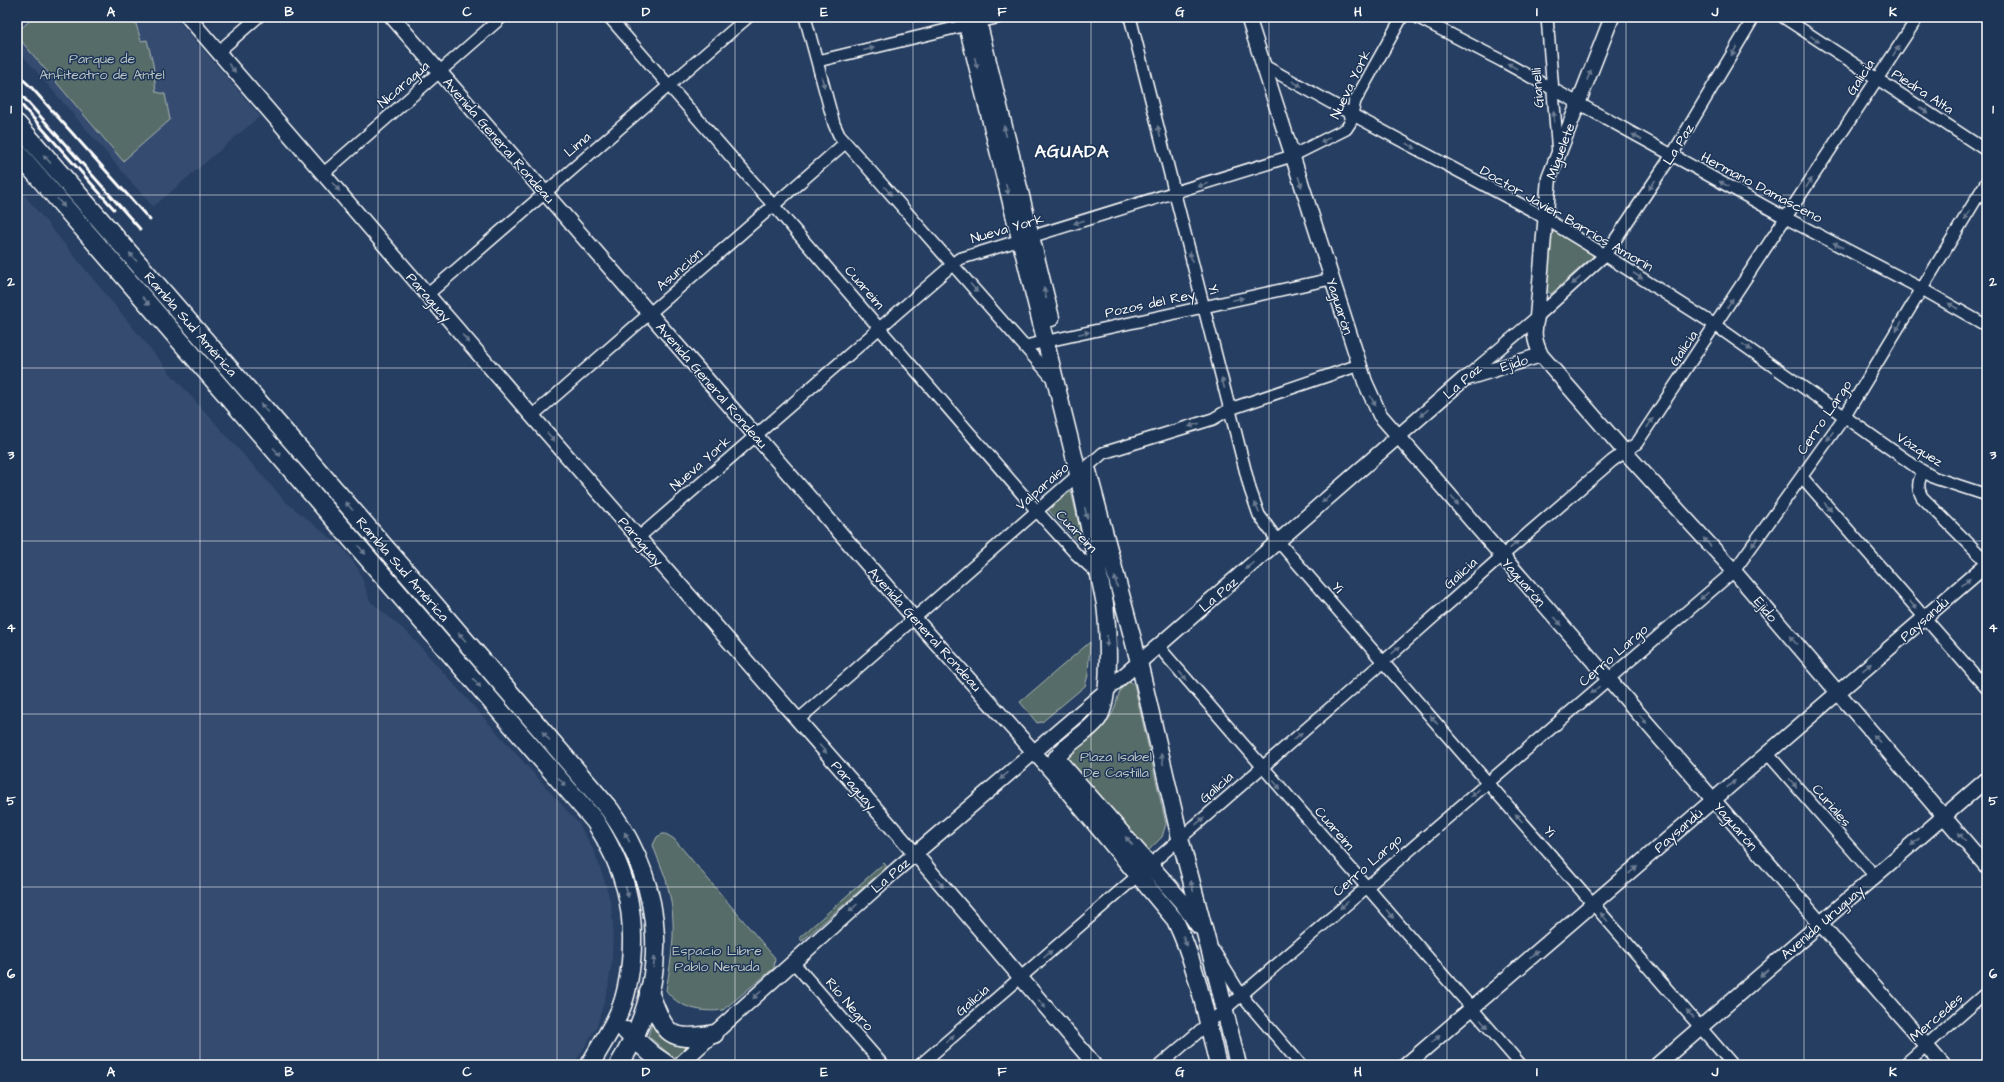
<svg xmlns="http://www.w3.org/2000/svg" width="2004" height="1082" viewBox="0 0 2004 1082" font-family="'Architects Daughter',sans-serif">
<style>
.built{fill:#354c70}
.green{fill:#566c68;stroke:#aab6b4}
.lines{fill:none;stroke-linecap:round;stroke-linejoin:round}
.minor-casing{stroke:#fff;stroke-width:14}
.tertiary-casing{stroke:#fff;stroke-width:17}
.secondary-casing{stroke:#fff;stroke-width:19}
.primary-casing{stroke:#fff;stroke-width:21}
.minor{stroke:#1d3557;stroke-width:11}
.tertiary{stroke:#1d3557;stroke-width:14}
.secondary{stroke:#1d3557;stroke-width:16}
.primary{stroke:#1d3557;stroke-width:18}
.rail{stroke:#fff;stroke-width:3}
.oneway{fill:#6c7c92}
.grid{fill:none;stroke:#fff;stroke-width:1;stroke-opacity:0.55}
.labels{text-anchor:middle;stroke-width:3;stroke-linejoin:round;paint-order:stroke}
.park-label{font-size:14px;fill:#bbc4c3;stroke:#1d3557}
.street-label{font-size:14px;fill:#fff;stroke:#1d3557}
.district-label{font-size:18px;font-weight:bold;letter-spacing:1px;fill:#fff;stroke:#1d3557}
.neatline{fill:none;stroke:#fff;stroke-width:1.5}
.grid-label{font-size:13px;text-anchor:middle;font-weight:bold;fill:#fff}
</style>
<rect width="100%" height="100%" fill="#263e61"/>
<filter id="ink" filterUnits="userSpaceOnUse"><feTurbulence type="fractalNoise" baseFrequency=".025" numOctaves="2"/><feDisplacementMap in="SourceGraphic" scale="8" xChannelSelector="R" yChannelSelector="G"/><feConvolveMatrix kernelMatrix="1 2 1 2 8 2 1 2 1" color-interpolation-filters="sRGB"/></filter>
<g filter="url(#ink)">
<!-- built -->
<path class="built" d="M 17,17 L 175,17 L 260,116 L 153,207 L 17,49 Z
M 17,186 L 171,374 L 286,502 L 343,548 L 359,570 L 370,601 L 409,634 L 579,824 L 594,851 L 604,879 L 611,904 L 613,923 L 612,961 L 608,988 L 597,1026 L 574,1065 L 17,1065 Z"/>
<!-- green -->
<path class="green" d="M 34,17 L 134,17 L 141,41 L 147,40 L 153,64 L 156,92 L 165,94 L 170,120 L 123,161 L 17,36 L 17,32 Z
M 1555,231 L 1593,253 L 1593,256 L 1551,294 L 1546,290 L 1551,235 Z
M 1071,491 L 1083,542 L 1079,543 L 1048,510 Z
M 1090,642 L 1088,675 L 1085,686 L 1042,722 L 1037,723 L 1020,702 Z
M 1129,681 L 1134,684 L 1166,824 L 1162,837 L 1148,851 L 1067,760 C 1072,749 1101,730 1111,716 C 1118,705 1116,689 1129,681 Z
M 662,834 L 666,834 L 674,839 L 775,958 L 774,968 L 723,1010 C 703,1013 677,1008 666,990 C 672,957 677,925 669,892 C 666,875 658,861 653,845 L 657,837 Z
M 884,863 L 887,867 L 802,941 L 799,938 Z
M 653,1020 L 695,1043 L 675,1059 L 648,1036 Z"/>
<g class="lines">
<defs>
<path id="minor" d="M 609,17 L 774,206 L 1036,510 L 1076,554 L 1099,575
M 805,17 L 834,124 L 839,135 L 1053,379
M 1130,17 L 1250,489 L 1259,515 L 1278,541 L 1733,1065
M 1417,17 L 1502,61 L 1786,218 L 1922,289 L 1987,326
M 1547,17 L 1558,154
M 1783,17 L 1987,151
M 218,52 L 258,17
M 818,61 L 1000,17
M 1263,65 L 1353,115 L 1533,211 L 1605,255 L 1715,325 L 1916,467 L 1935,478 L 1987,495
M 324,173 L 502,17
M 427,295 L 748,17
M 1025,346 L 1331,279
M 1465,378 L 1537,317 L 1605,255 L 1672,155 L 1754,17
M 532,416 L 845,143
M 1923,472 C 1918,481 1917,488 1922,497 L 1987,562
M 1802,477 L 1987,689
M 638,538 L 959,259 L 1292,156 L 1346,129 L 1350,123 L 1355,101 L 1402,17
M 1158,646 L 1521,1065
M 798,720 L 1103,453 L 1213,419 L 1230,409 L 1359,365
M 1767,753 L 1875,876
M 1214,951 L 1241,995 L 1301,1065
M 793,962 L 883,1065
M 920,1065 L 1383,662 L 1502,556 L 1612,461 L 1637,443 L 1918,17
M 1160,1065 L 1734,571 L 1845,416 L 1987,181
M 1904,1065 L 1987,992"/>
<path id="tertiary" d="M 188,17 L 532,416 L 923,863 L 1095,1065
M 392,17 L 914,618 L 1058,779
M 1248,17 L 1365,382 L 1380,415 L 1943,1065
M 1612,17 L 1549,178 L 1537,317 C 1533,332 1534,340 1541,355 L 1625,452 L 1734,571 L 1987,867
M 679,1065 L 896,870 L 1164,641 L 1464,379 L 1541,355
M 1406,1065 L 1987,564
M 1657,1065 L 1987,779"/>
<path id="secondary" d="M 965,17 L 1075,460 L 1105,604 C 1108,629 1112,699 1098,719 C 1082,741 1039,752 1062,784 L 1175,920 C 1197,965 1206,1017 1218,1065
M 977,17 L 1051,318
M 1088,471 L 1139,662 L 1180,838 L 1219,986 L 1238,1065
M 1056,758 L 1183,903 L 1199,926"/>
<path id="primary" d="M 17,124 L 420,588 L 610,810 C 666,890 671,981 619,1065
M 17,152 L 595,821 C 624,867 636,907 631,962 C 629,979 626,999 618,1015 C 610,1032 599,1048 590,1065
M 649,992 C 665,1033 667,1043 714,1034
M 626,1031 L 654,1056 L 667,1065"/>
</defs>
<!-- minor casing -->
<use href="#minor" class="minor-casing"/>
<!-- tertiary casing -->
<use href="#tertiary" class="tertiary-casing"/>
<!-- secondary casing -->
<use href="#secondary" class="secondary-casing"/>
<!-- primary casing -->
<use href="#primary" class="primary-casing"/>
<!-- minor -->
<use href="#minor" class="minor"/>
<!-- tertiary -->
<use href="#tertiary" class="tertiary"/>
<!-- secondary -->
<use href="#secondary" class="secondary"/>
<!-- primary -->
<use href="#primary" class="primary"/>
<!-- rail -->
<path class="rail" d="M 17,74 L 31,87 L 150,220
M 17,90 L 140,229
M 17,100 L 114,209"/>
</g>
<!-- one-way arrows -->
<defs><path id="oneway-solid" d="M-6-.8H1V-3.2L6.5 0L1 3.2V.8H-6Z"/></defs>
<g class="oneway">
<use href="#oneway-solid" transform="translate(1815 39) rotate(34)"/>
<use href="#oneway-solid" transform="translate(869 49) rotate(-14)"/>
<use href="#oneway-solid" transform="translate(1734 51) rotate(121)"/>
<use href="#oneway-solid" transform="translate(1896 51) rotate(-56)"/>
<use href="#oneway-solid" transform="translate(976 63) rotate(76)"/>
<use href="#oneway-solid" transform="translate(1512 66) rotate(-150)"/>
<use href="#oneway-solid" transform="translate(232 68) rotate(49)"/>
<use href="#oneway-solid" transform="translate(1589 75) rotate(-69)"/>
<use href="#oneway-solid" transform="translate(823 82) rotate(75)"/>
<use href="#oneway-solid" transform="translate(1297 84) rotate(29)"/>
<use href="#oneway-solid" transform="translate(1924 110) rotate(33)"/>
<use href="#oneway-solid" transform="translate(1554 117) rotate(-95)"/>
<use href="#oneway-solid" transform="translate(1005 131) rotate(-104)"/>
<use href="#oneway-solid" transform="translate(1159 131) rotate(-104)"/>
<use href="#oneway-solid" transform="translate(1637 137) rotate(-151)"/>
<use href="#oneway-solid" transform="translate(1325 140) rotate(152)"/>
<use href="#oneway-solid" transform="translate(1411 146) rotate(28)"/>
<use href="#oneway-solid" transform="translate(47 159) rotate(-131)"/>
<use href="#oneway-solid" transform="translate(1300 182) rotate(72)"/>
<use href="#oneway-solid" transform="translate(1809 183) rotate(-57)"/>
<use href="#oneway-solid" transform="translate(1724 184) rotate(-151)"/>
<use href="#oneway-solid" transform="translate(1203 185) rotate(162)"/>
<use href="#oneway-solid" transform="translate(1652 185) rotate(124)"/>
<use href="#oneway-solid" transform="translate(336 187) rotate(50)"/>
<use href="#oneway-solid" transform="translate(1007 189) rotate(76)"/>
<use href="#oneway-solid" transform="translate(888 191) rotate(49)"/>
<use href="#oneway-solid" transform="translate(61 203) rotate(49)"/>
<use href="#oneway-solid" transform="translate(1967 215) rotate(121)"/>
<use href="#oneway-solid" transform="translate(1079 222) rotate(163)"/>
<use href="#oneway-solid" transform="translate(1838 245) rotate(-153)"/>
<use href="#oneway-solid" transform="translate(133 257) rotate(-131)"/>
<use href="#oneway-solid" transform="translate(1191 257) rotate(-104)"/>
<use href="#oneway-solid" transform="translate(1638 276) rotate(33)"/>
<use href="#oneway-solid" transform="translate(1576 281) rotate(138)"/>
<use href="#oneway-solid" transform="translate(974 288) rotate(48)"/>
<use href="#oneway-solid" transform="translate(1045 293) rotate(-104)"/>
<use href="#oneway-solid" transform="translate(1238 299) rotate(-12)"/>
<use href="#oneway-solid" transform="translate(146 301) rotate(49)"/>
<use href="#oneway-solid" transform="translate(1730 303) rotate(-57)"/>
<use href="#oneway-solid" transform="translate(1953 306) rotate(-150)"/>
<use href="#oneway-solid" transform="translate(1899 326) rotate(121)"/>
<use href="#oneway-solid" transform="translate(1084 333) rotate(-12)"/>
<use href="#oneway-solid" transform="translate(466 339) rotate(49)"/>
<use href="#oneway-solid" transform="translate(1747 347) rotate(35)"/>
<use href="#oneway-solid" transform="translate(1223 383) rotate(-105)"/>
<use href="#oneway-solid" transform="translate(1373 401) rotate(63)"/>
<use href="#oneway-solid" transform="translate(264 408) rotate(-131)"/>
<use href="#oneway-solid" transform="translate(1424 413) rotate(139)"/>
<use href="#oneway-solid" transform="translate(1650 423) rotate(-56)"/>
<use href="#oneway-solid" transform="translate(1194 425) rotate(163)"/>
<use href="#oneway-solid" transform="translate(1830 436) rotate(125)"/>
<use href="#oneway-solid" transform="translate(551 437) rotate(49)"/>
<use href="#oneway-solid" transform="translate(277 452) rotate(49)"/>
<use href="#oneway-solid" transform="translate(1326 499) rotate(139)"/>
<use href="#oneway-solid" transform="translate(1455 501) rotate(49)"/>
<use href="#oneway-solid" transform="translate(349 506) rotate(-131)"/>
<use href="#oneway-solid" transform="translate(1828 507) rotate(49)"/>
<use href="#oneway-solid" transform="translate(1257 508) rotate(-114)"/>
<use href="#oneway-solid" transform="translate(1086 513) rotate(78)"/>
<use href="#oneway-solid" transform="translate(1707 542) rotate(-132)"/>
<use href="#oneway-solid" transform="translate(1755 542) rotate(126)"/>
<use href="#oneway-solid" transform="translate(1514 545) rotate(-41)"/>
<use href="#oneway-solid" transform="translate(362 550) rotate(49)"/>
<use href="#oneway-solid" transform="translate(1249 566) rotate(139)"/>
<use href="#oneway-solid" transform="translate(1116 582) rotate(-104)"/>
<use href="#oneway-solid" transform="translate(1966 582) rotate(-41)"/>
<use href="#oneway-solid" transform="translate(1704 596) rotate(139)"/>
<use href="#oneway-solid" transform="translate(1913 605) rotate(49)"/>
<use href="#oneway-solid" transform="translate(1558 621) rotate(49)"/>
<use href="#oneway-solid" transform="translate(462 637) rotate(-131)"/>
<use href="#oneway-solid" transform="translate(1793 640) rotate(-130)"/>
<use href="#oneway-solid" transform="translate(1107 641) rotate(91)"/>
<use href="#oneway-solid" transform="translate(1396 650) rotate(-42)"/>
<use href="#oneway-solid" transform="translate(1867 667) rotate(-40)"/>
<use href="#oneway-solid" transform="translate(1183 676) rotate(49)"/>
<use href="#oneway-solid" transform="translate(477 683) rotate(49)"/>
<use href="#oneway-solid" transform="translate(1595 690) rotate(140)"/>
<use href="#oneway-solid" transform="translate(1643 719) rotate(49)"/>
<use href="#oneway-solid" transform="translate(1434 720) rotate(-131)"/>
<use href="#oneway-solid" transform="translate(546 736) rotate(-131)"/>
<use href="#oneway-solid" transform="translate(1298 736) rotate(-41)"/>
<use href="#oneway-solid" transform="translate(1877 739) rotate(-131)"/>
<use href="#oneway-solid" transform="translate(823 749) rotate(49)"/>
<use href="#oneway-solid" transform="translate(1162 759) rotate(-103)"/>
<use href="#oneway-solid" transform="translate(1004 776) rotate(139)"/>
<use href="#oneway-solid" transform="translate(562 782) rotate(49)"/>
<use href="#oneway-solid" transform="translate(1793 783) rotate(49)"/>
<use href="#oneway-solid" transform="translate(1731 784) rotate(-40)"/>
<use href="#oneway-solid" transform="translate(1277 785) rotate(49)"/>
<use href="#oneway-solid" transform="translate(1475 793) rotate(139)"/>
<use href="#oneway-solid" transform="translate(1519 818) rotate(-131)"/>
<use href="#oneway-solid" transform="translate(1200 821) rotate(-41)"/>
<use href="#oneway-solid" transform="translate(627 837) rotate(-118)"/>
<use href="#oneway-solid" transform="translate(1962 837) rotate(-130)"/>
<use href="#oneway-solid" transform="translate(1129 841) rotate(-131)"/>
<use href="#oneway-solid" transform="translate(1915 842) rotate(139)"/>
<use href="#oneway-solid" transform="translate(1633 870) rotate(-41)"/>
<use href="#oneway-solid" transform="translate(940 883) rotate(50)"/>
<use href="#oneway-solid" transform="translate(1192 886) rotate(-104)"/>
<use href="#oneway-solid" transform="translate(627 892) rotate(75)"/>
<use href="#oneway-solid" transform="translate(1344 905) rotate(139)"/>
<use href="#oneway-solid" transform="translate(853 908) rotate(138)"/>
<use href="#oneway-solid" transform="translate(1390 914) rotate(49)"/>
<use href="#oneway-solid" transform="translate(1604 917) rotate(-131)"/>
<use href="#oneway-solid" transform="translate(1185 941) rotate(70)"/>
<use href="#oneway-solid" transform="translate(1048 954) rotate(-41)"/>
<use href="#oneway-solid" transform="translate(1534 954) rotate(-40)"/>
<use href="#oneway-solid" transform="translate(654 962) rotate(-84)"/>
<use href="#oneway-solid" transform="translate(1764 973) rotate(139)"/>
<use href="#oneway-solid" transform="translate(757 995) rotate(138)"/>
<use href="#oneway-solid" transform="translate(1042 1004) rotate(49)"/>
<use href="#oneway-solid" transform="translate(1690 1014) rotate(-131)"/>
<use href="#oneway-solid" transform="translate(1484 1024) rotate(49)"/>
<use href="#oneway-solid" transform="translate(950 1039) rotate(-41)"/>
<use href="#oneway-solid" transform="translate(1436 1039) rotate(-41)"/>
</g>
</g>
<!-- grid -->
<path class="grid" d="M 200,17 L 200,1065M 378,17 L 378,1065M 557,17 L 557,1065M 735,17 L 735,1065M 913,17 L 913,1065M 1091,17 L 1091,1065M 1269,17 L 1269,1065M 1447,17 L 1447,1065M 1626,17 L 1626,1065M 1804,17 L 1804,1065M 17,195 L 1987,195M 17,368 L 1987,368M 17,541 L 1987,541M 17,714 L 1987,714M 17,887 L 1987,887"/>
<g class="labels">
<!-- park labels -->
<g class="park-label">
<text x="102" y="63">Parque de<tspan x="102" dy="16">Anfiteatro de Antel</tspan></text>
<text x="1116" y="761">Plaza Isabel<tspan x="1116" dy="16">De Castilla</tspan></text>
<text x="717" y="955">Espacio Libre<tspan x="717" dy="16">Pablo Neruda</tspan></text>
</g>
<!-- street labels -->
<g class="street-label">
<text transform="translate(1860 77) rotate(-57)" y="5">Galicia</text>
<text transform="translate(403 84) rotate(-41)" y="5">Nicaragua</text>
<text transform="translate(1350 84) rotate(-64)" y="5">Nueva York</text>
<text transform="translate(1537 88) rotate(-94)" y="5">Gianelli</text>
<text transform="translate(1923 91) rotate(33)" y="5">Piedra Alta</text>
<text transform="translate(499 140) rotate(49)" y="5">Avenida General Rondeau</text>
<text transform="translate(577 144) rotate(-41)" y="5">Lima</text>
<text transform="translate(1678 144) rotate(-58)" y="5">La Paz</text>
<text transform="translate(1560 151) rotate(-70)" y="5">Miguelete</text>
<text transform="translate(1762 187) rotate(28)" y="5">Hermano Damasceno</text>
<text transform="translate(1567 218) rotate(30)" y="5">Doctor Javier Barrios Amorín</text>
<text transform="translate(1007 228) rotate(-16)" y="5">Nueva York</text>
<text transform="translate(679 269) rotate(-41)" y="5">Asunción</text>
<text transform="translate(865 287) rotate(49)" y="5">Cuareim</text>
<text transform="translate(1214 289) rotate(76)" y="5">Yi</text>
<text transform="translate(429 297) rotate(49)" y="5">Paraguay</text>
<text transform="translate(1150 303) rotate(-12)" y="5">Pozos del Rey</text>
<text transform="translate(1340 306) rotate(72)" y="5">Yaguarón</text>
<text transform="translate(191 324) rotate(49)" y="5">Rambla Sud América</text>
<text transform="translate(1683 348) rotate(-56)" y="5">Galicia</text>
<text transform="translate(1514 363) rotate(-17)" y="5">Ejido</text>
<text transform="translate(1462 381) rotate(-41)" y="5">La Paz</text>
<text transform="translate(712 385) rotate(49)" y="5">Avenida General Rondeau</text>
<text transform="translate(1824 417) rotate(-56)" y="5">Cerro Largo</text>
<text transform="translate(1920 449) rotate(32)" y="5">Vázquez</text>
<text transform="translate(700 463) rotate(-41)" y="5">Nueva York</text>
<text transform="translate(1042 486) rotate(-41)" y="5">Valparaíso</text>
<text transform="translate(1077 531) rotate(46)" y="5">Cuareim</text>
<text transform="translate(641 541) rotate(49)" y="5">Paraguay</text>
<text transform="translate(403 569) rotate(49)" y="5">Rambla Sud América</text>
<text transform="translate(1460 573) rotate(-42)" y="5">Galicia</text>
<text transform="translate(1524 582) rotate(49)" y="5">Yaguarón</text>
<text transform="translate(1338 587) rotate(49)" y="5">Yi</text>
<text transform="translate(1218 594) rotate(-41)" y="5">La Paz</text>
<text transform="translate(1766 609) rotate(50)" y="5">Ejido</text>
<text transform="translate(1924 619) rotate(-41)" y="5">Paysandú</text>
<text transform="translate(925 629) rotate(48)" y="5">Avenida General Rondeau</text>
<text transform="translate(1613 655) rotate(-41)" y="5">Cerro Largo</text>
<text transform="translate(854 785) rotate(49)" y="5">Paraguay</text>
<text transform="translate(1216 787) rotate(-41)" y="5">Galicia</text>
<text transform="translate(1832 805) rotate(49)" y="5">Curiales</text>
<text transform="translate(1736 826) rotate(49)" y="5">Yaguarón</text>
<text transform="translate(1335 828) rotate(49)" y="5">Cuareim</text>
<text transform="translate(1678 830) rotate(-41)" y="5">Paysandú</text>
<text transform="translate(1550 831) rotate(49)" y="5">Yi</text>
<text transform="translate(1367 865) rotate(-41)" y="5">Cerro Largo</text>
<text transform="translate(890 875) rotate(-41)" y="5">La Paz</text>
<text transform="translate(1822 922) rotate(-41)" y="5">Avenida Uruguay</text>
<text transform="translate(972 1000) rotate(-41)" y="5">Galicia</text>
<text transform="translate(850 1004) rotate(49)" y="5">Río Negro</text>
<text transform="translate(1936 1017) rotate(-41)" y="5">Mercedes</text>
</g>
<!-- district labels -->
<g class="district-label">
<text x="1072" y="157">AGUADA</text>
</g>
</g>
<!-- margin -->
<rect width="2004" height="1082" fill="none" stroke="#1d3557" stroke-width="44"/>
<rect x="22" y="22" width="1960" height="1038" class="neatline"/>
<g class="grid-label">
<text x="111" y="16">A</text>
<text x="289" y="16">B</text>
<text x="467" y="16">C</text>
<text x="646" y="16">D</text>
<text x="824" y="16">E</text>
<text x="1002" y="16">F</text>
<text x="1180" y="16">G</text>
<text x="1358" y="16">H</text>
<text x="1537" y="16">I</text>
<text x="1715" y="16">J</text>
<text x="1893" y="16">K</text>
<text x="11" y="113">1</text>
<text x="1993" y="113">1</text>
<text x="11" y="286">2</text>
<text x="1993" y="286">2</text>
<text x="11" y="459">3</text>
<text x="1993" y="459">3</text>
<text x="11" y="632">4</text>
<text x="1993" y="632">4</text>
<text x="11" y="805">5</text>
<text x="1993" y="805">5</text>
<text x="11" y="978">6</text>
<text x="1993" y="978">6</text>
<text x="111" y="1076">A</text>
<text x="289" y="1076">B</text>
<text x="467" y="1076">C</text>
<text x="646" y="1076">D</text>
<text x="824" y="1076">E</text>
<text x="1002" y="1076">F</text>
<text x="1180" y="1076">G</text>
<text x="1358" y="1076">H</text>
<text x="1537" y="1076">I</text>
<text x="1715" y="1076">J</text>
<text x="1893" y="1076">K</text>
</g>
</svg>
